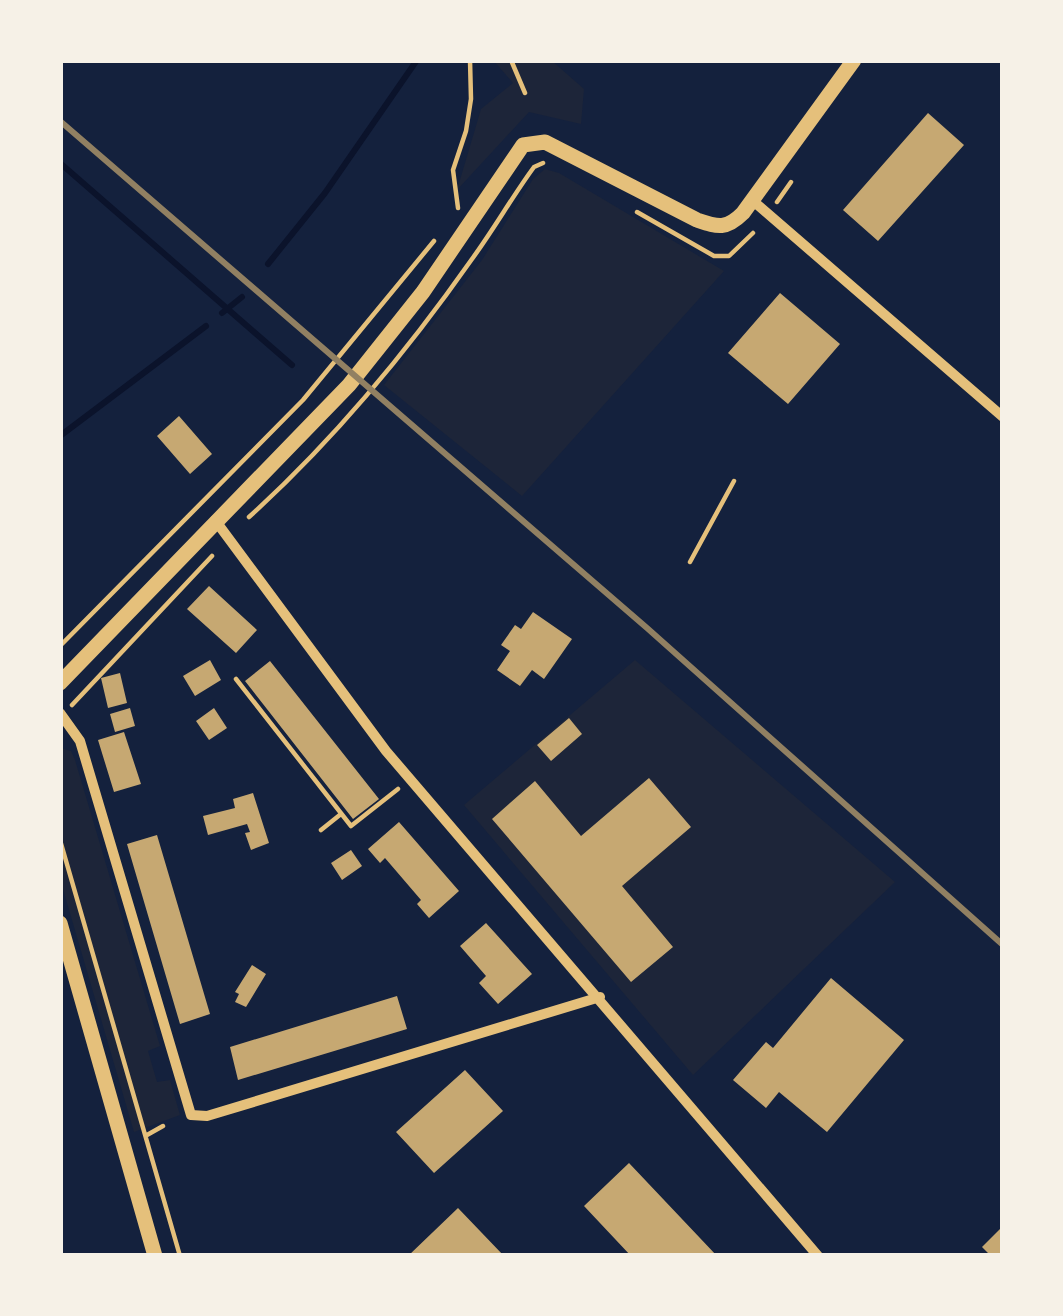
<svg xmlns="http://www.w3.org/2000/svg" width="1063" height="1316" viewBox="0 0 1063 1316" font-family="Barlow,sans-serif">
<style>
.green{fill:#1d2539}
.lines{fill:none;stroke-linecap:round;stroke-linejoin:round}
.stream{stroke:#0b132b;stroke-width:6}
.building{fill:#c6a872}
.path{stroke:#e5c07b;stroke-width:4.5}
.service{stroke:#e5c07b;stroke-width:4.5}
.minor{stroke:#e5c07b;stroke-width:10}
.secondary{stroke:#e5c07b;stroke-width:15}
.rail{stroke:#918062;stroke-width:6}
</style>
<rect width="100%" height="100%" fill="#14213d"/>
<!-- green -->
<path class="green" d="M 493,60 L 551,60 L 584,89 L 581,124 L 529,112 L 457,190 L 481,109 L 513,83 Z
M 545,169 L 559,173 L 724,271 L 522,496 L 384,385 L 482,260 L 533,179 Z
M 635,660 L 895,882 L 693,1075 L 464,805 Z
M 60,748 L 71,751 L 75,760 L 160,1046 L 148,1051 L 157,1082 L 170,1080 L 180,1115 L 134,1132 L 60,879 Z"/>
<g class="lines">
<!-- stream -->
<path class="stream" d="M 60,163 L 292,365
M 268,264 L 325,193 L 417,60
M 222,313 L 242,297
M 60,436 L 206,326"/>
</g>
<!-- building -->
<path class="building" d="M 928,113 L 964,145 L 878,241 L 843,210 Z
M 780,293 L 840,344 L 788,404 L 728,353 Z
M 179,416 L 212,454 L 190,474 L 157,436 Z
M 209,586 L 257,630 L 236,653 L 187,609 Z
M 533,612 L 572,639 L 544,679 L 532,670 L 520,686 L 497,670 L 510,651 L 501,645 L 515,625 L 521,629 Z
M 210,660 L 221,680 L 195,696 L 183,676 Z
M 270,661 L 379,799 L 353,819 L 245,681 Z
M 120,673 L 127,703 L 108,708 L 101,678 Z
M 130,708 L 135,726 L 115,732 L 110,714 Z
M 214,708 L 227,728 L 209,740 L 196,721 Z
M 569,718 L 582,734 L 551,761 L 537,745 Z
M 124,732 L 141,784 L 114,792 L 98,740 Z
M 649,778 L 691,827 L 622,886 L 673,947 L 631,982 L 492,819 L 535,781 L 581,836 Z
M 253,793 L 269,843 L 251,850 L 245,833 L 250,832 L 247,824 L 208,835 L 203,816 L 235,808 L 233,799 Z
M 399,822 L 459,891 L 429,918 L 417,904 L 421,900 L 385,858 L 380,863 L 368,849 Z
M 157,835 L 210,1014 L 180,1024 L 127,844 Z
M 351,850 L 362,866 L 342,880 L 331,863 Z
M 486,923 L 532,974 L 498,1004 L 479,983 L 486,976 L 460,946 Z
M 252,965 L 266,974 L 246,1007 L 235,1002 L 239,994 L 235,992 Z
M 831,978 L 904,1040 L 827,1132 L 779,1092 L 766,1108 L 733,1080 L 766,1042 L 773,1048 Z
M 397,996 L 407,1029 L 238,1080 L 230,1047 Z
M 465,1070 L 503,1111 L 434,1173 L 396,1132 Z
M 629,1163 L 717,1256 L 631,1256 L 584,1206 Z
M 458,1208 L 504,1256 L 408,1256 Z
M 1003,1226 L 1003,1256 L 991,1256 L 982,1247 Z"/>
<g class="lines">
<!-- path -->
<path class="path" d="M 511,60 L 525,93
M 777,202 L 791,182
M 458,208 L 453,170 L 466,131 L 471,99 L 470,60
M 637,212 L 714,256 L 729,256 L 753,233
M 249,517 C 334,440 406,353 472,259 C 494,229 512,197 534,167 L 543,163
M 60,646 L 303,400 L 434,241
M 236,679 L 351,826 L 398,789
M 72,705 L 212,556
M 321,830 L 341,814
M 60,840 L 180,1256
M 147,1135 L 163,1126"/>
<!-- service -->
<path class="service" d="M 690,562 L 734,481"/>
<!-- minor -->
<path class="minor" d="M 752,200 L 1003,417
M 215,520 L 386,751 L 818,1256
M 60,713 L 80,741 L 191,1115 L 207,1116 L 600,997"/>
<!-- secondary -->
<path class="secondary" d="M 60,683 L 349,385 L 423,292 L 523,145 L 545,142 L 697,220 C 718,227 726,230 743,213 L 854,60
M 60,923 L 155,1256"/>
<!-- rail -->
<path class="rail" d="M 60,121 L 647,628 L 1003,945"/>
</g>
<!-- border -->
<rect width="1063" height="1316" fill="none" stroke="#f6f1e7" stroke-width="126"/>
</svg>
